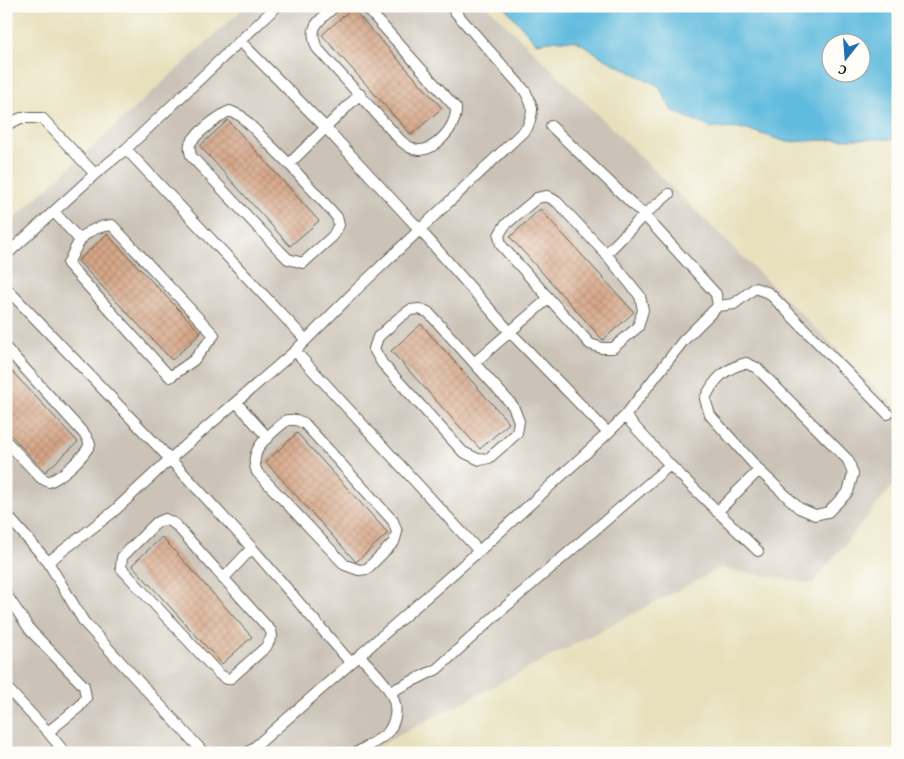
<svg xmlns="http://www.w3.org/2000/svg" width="904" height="759" viewBox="0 0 904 759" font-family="'Gentium Book Plus',serif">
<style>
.industrial{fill:#cbc3b8}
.water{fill:#60bbde;stroke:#3e6c7d;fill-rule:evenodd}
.building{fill:url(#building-cross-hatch)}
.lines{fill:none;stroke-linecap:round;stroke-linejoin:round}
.service-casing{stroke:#636154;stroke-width:12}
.service{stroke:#fff;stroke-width:10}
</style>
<defs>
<pattern id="building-cross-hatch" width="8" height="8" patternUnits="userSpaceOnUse" patternTransform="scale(1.25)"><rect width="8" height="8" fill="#d5a687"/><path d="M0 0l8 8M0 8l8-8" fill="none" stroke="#b68e74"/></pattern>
</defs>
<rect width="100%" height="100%" fill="#fdfcf7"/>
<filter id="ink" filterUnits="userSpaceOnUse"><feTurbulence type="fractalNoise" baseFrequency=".02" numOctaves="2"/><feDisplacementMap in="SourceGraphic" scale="10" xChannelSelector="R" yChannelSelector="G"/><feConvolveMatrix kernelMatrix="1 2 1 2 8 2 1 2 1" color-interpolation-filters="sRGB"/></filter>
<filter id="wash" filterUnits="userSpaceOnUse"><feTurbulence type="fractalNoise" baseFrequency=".0096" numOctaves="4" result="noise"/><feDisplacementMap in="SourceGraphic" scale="20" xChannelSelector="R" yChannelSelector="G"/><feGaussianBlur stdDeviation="1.12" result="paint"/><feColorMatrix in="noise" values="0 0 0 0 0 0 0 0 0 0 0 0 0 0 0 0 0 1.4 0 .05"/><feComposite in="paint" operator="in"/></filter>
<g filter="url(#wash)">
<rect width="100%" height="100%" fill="#e7e0bc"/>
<!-- industrial -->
<path class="industrial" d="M 246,6 L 487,6 L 898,409 L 898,479 L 812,584 L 721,568 L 365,753 L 6,753 L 6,226 Z"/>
<!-- water -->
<path class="water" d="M 504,6 L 898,6 L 898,139 L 844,139 L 787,142 L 746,129 L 712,128 L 671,110 L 659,86 L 605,59 L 577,41 L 558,40 L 536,43 ZM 832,42 L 862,42 L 862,72 L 832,72 Z"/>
<g id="blocks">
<!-- building -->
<path class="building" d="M 352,8 L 442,108 L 411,135 L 322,35 Z
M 228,120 L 319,221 L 290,246 L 200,146 Z
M 540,209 L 634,312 L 603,340 L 510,237 Z
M 107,234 L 201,333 L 172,360 L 78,261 Z
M 421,324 L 509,423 L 480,449 L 391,351 Z
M 6,365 L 78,442 L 45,472 L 6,430 Z
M 297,433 L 388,533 L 356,562 L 266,462 Z
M 162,537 L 252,637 L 222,664 L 132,565 Z"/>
</g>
</g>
<g filter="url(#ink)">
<use href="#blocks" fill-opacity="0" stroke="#636154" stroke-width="1"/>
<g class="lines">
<defs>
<path id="service" d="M 335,6 C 320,21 307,25 317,48 L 401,141 C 406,145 412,150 419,150 C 433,151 450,132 454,120 C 456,116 456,112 456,108 L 365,6
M 240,41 L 325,127 L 420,230 L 509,331 L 608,433
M 230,111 L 241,116 L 289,164 L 337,217 L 339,225 L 333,236 L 303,263 L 288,259 L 280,251 L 191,156 C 190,152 189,148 190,144 C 194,135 221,114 230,111 Z
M 6,125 L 21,118 L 42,118 L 95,174
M 551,126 L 644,215 L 716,294 L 718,306
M 126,149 L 306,340
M 289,164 L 360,94
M 547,196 L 557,202 L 606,254 L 640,296 L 643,310 L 638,327 L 613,348 L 602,348 L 590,344 L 501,245 L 499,235 L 505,225 L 537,198 Z
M 54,212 L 79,239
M 112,225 L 214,335 L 194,360 L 170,377 L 68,264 C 79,240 83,228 112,225 Z
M 606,254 L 644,215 L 669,194
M 6,255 L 95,174 L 126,149 L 277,6
M 6,288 L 170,459 L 252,548 L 351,663
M 419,309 L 428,312 L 513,406 L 519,421 L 517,433 L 504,445 L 489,458 L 480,460 L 463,452 L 382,363 L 374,349 L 378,337 L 399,318 L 410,310 Z
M 6,348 L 86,436 L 90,444 C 84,457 63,476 49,482 L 41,478 L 6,441
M 295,351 L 479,551
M 474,363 L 549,298
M 746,363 L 757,368 L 848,460 L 853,474 L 848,492 L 828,512 L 815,515 L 799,508 L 759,470 L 710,415 L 705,399 C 713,380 725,368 746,363 Z
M 237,403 L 268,438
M 625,416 L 670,465 L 758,551
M 287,420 L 296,420 L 304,423 L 393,521 L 397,532 L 394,542 L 367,569 L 359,570 L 345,565 L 257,472 C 247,449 271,434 287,420 Z
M 717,512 L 759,470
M 6,514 L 48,562 L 84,622 L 204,753
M 165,519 L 175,524 L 271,631 L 272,636 L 266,647 L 231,678 L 227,679 L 219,674 L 121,568 L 122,557 L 156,523 Z
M 48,562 L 113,512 L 170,459 L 295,351 L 356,290 L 527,128 C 534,111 534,107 525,91 L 450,6
M 223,579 L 252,548
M 6,594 L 30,630 L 84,686 L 86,698 L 79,707 L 48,732
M 6,687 L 48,732 L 65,753
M 392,691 L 437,669 L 496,615 L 670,465
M 248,753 L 479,551 L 608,433 L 625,416 L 683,341 L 718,306 L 734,304 L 755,288 L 769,293 L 888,414
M 356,753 C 364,748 384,738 389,731 C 409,700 379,678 360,656"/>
</defs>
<!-- service casing -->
<use href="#service" class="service-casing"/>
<!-- service -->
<use href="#service" class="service"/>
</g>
</g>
<!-- margin -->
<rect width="904" height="759" fill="none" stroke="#fdfcf7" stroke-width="25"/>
<!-- north arrow -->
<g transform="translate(846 58) rotate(197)"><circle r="24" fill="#fdfcf7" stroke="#a3a29f"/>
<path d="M0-4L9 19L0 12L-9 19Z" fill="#1f6fb2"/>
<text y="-8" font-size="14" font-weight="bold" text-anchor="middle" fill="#1c1c1c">С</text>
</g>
</svg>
